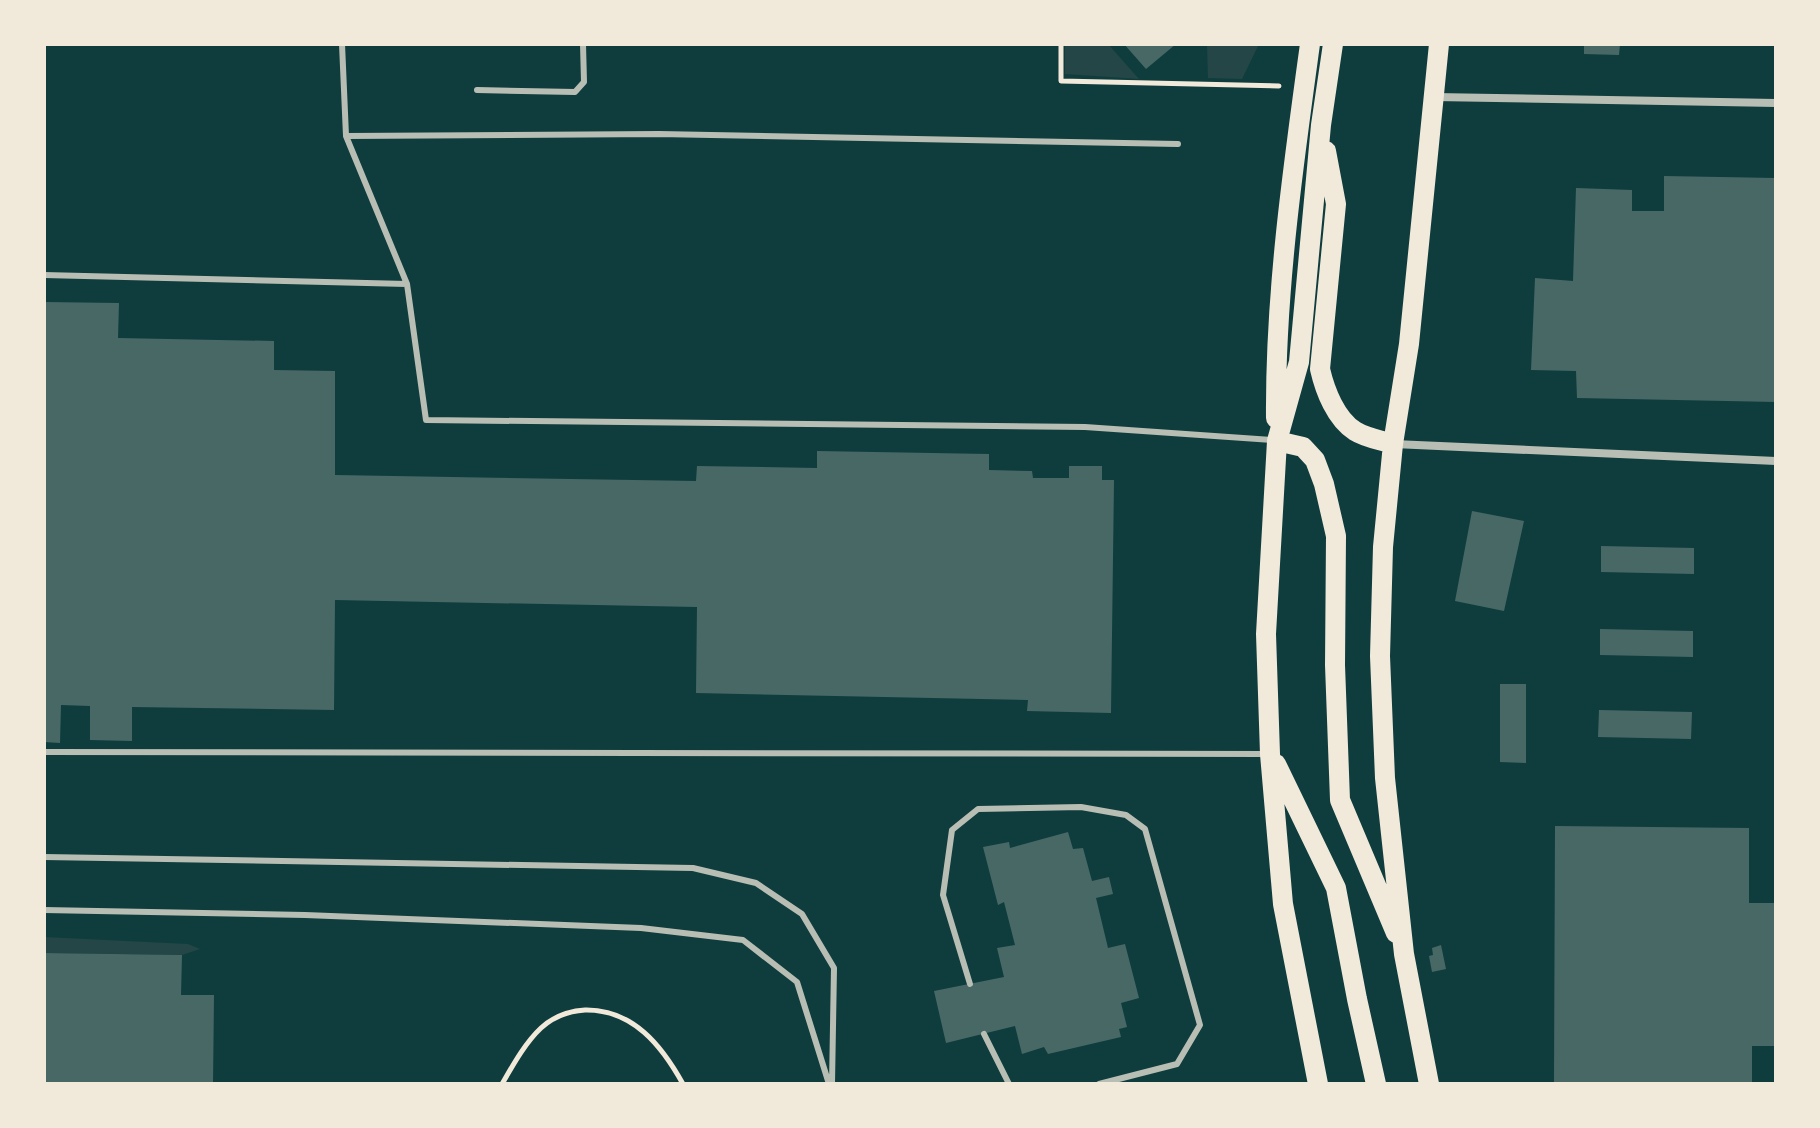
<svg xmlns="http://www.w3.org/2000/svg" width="1820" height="1128" viewBox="0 0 1820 1128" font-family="'Nunito Sans',sans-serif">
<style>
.green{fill:#244646}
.building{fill:#486865}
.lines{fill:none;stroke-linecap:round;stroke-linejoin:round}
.path{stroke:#f1e9da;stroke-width:5}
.service{stroke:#b8beb3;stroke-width:6}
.minor{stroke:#b8beb3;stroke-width:8}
.primary{stroke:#f1e9da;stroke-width:20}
</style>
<rect width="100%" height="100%" fill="#0f3d3e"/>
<!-- green -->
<path class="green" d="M 1065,44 L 1108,44 L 1139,79 L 1065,74 Z
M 1207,44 L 1259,44 L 1242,79 L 1208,78 Z
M 44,937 L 188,944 L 200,949 L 182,955 L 44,953 Z"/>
<!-- building -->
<path class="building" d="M 1124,44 L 1176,44 L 1146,69 Z
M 1584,44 L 1620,44 L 1619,55 L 1584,54 Z
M 1664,176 L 1776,178 L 1776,402 L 1577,398 L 1576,371 L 1531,370 L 1535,278 L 1573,281 L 1576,188 L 1632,190 L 1632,211 L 1664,211 Z
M 44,302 L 119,303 L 118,338 L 274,341 L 274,370 L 335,371 L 335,475 L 696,481 L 697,466 L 817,468 L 817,451 L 989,454 L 989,470 L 1032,471 L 1033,478 L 1069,478 L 1069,466 L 1102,466 L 1102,480 L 1114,480 L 1111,713 L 1027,711 L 1028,700 L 696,693 L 697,607 L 335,600 L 334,710 L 132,707 L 132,741 L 90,740 L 90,706 L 61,705 L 60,743 L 44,742 Z
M 1472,511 L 1524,521 L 1504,611 L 1455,601 Z
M 1601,546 L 1694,548 L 1694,574 L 1601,572 Z
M 1600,629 L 1693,631 L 1693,657 L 1600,655 Z
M 1500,684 L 1526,684 L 1526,763 L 1500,762 Z
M 1599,710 L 1692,712 L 1691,739 L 1598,737 Z
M 1555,826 L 1749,828 L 1749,903 L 1776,903 L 1776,1046 L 1752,1046 L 1752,1084 L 1554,1084 Z
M 1068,832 L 1073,849 L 1083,848 L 1092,881 L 1109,877 L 1113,894 L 1096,898 L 1108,948 L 1125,944 L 1139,998 L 1121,1003 L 1127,1027 L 1119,1029 L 1121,1037 L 1048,1054 L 1044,1047 L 1022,1054 L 1015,1026 L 946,1043 L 934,991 L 1004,977 L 997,948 L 1015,945 L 1004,902 L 998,905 L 983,847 L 1009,842 L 1010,848 Z
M 1441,945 L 1446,969 L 1432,972 L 1429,956 L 1433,955 L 1432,948 Z
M 44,953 L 182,955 L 181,995 L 214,995 L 213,1084 L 44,1084 Z"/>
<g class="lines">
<!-- path -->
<path class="path" d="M 1061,44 L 1061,81 L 1279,86
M 502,1084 C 513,1065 525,1043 541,1028 C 553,1017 569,1011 585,1010 C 633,1009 662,1046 683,1084"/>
<!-- service -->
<path class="service" d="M 342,44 L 346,136 L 407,284 L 426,420 L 1085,427 L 1273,440
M 477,90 L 575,92 L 584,82 L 583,44
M 346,136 L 659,134 L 1178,144
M 44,275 L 407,284
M 44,752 L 1264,754
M 44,857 L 693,868 L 756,883 L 802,914 L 834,968 L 832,1084
M 44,910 L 305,915 L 641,928 L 743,940 L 797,982 L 829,1084
M 970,984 L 943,895 L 952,830 L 978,809 L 1081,807 L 1126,815 L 1145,829 L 1200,1025 L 1177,1064 L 1099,1084
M 984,1034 L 1009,1084"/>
<!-- minor -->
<path class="minor" d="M 1434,97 L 1776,103
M 1394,444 L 1776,461"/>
<!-- primary -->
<path class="primary" d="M 1326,151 L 1336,204 L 1320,369 C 1325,391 1336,419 1355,431 C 1366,438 1381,440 1393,444
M 1276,418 C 1275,293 1293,168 1310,44
M 1277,441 L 1303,447 L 1315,460 L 1324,484 L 1336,536 L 1335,665 L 1340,800 L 1396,933
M 1276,764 L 1336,888 L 1357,999 L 1376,1084
M 1318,1084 L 1283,904 L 1270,754 L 1266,634 L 1277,441 L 1299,362 L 1321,125 L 1333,44
M 1429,1084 L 1404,954 L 1385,778 L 1380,656 L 1383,547 L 1393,444 L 1409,344 L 1439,44"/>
</g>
<!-- border -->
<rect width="1820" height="1128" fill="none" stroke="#f1e9da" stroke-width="92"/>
</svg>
